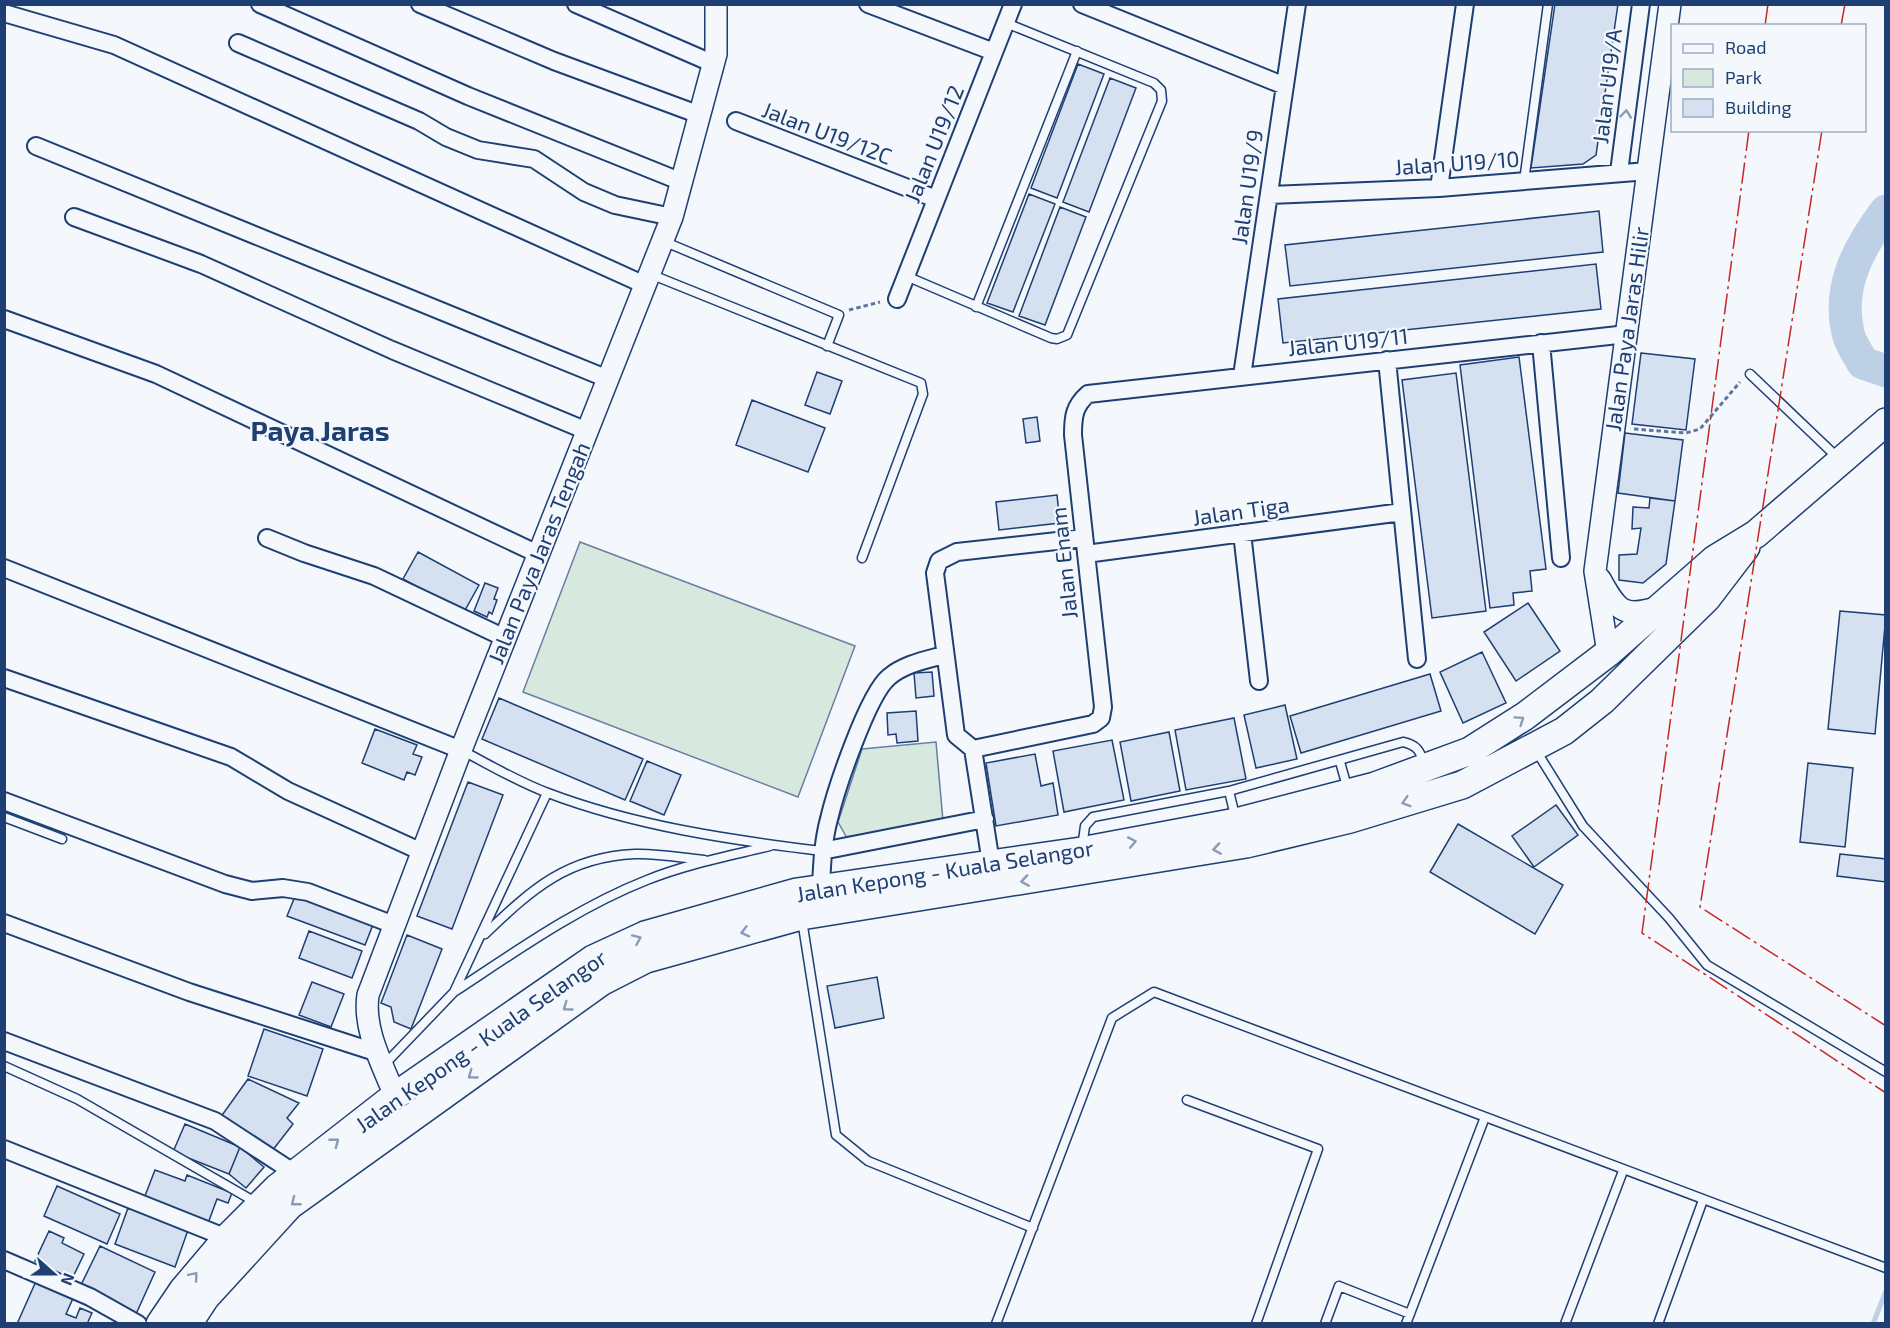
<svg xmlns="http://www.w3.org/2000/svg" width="1890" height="1328" viewBox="0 0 1890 1328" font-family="'Exo 2',sans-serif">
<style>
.green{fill:#d7e8df;stroke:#687fa3;stroke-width:1.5}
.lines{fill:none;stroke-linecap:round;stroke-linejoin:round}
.stream{stroke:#bed0e5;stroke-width:5}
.river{stroke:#bed0e5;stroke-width:33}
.building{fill:#d5e0f0;stroke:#1d3f73;stroke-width:1.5}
.service-casing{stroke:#1d3f73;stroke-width:11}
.minor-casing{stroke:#1d3f73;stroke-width:20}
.tertiary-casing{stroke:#1d3f73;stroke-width:24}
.trunk-casing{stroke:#1d3f73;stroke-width:30}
.path{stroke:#5e769c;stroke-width:3;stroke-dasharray:4.5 3;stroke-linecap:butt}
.service{stroke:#f4f7fb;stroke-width:8}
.minor{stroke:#f4f7fb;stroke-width:16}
.tertiary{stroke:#f4f7fb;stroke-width:21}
.trunk{stroke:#f4f7fb;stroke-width:27}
.power{stroke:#c62828;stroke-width:1.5;stroke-dasharray:21 4.5 3 4.5;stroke-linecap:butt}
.oneway{stroke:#889bb7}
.labels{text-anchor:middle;stroke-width:4.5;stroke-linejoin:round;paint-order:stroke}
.street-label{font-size:22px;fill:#1d3f73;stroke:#f4f7fb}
.district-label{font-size:28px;font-weight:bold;fill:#1d3f73;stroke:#f4f7fb}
</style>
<rect width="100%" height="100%" fill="#f4f7fb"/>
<!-- green -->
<path class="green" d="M 580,542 L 855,646 L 798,797 L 523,692 Z
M 936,742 L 943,821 L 847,838 L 838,822 L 862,749 Z"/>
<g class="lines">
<!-- stream -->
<path class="stream" d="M 1873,1324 L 1886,1291"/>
<!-- river -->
<path class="river" d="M 1886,211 C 1859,247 1837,286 1848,333 C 1850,343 1858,354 1863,363 L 1886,371"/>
</g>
<!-- building -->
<path class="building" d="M 1555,4 L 1618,4 L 1596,155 L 1583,164 L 1531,168 Z
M 1078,64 L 1104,74 L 1057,198 L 1031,188 Z
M 1110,78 L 1136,88 L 1089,212 L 1063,202 Z
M 1029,194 L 1055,204 L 1013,312 L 987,303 Z
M 1060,207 L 1086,217 L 1045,325 L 1019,316 Z
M 1599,211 L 1603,252 L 1290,286 L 1285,245 Z
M 1596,264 L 1601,309 L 1283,343 L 1278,299 Z
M 1641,353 L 1695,359 L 1686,430 L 1632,424 Z
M 1519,357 L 1546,569 L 1530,571 L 1532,591 L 1513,593 L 1514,605 L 1490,608 L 1460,365 Z
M 817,372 L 842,381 L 830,414 L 805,405 Z
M 1456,373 L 1486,611 L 1432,618 L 1402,380 Z
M 752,400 L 825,428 L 808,472 L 736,445 Z
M 1037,417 L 1040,441 L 1026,443 L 1023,419 Z
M 1625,433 L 1683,440 L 1675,501 L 1618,493 Z
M 1057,495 L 1060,523 L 999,530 L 996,502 Z
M 1650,498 L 1675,501 L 1666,564 L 1643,583 L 1619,580 L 1619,555 L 1637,554 L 1641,528 L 1632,529 L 1633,507 L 1649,508 Z
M 418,552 L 479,585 L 464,612 L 403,579 Z
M 485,583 L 498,588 L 494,599 L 497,600 L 492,614 L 489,612 L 487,617 L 474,611 Z
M 1528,603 L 1560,651 L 1516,681 L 1484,632 Z
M 1840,611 L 1886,615 L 1875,734 L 1828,729 Z
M 1482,652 L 1506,703 L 1463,723 L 1440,672 Z
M 932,672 L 934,696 L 916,698 L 914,673 Z
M 1430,674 L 1441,711 L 1301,753 L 1290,716 Z
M 499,698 L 643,759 L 625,800 L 482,739 Z
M 1285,705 L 1297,759 L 1256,768 L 1244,715 Z
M 916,711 L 918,741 L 897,743 L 896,734 L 888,735 L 887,713 Z
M 1234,718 L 1246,779 L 1186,790 L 1175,730 Z
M 375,729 L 417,745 L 413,754 L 422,757 L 415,775 L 407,772 L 404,780 L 362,763 Z
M 1169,732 L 1180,791 L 1131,801 L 1120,742 Z
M 1112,740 L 1124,800 L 1064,812 L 1053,751 Z
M 1035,754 L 1041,786 L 1053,783 L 1058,815 L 996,826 L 986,763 Z
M 647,761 L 681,775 L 664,815 L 630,801 Z
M 1808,763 L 1853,768 L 1845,847 L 1800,842 Z
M 468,782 L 503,795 L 452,929 L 417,916 Z
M 1556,805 L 1578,835 L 1534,867 L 1512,836 Z
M 1458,824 L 1563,885 L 1535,934 L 1430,872 Z
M 1840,854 L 1886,859 L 1886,882 L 1837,876 Z
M 296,894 L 374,922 L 365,945 L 287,916 Z
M 309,931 L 362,951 L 352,978 L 299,958 Z
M 407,935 L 442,949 L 411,1029 L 394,1022 L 391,1007 L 381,1003 Z
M 877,977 L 884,1018 L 835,1028 L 827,986 Z
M 312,982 L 344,994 L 331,1027 L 299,1015 Z
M 264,1029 L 323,1049 L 307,1096 L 248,1076 Z
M 248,1079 L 299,1103 L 287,1118 L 293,1124 L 272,1151 L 220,1118 Z
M 185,1124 L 240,1147 L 229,1174 L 173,1152 Z
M 240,1147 L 264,1167 L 246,1188 L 229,1174 Z
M 155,1170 L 185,1181 L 187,1175 L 232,1193 L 228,1203 L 217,1199 L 207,1226 L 143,1201 Z
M 57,1186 L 120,1214 L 107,1244 L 44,1216 Z
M 128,1208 L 188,1230 L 175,1267 L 115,1244 Z
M 49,1231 L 64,1238 L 62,1243 L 84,1254 L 72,1279 L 35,1261 Z
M 100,1246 L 155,1272 L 136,1314 L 80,1287 Z
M 37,1279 L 74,1296 L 66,1314 L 76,1318 L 80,1308 L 92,1313 L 87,1324 L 17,1324 Z"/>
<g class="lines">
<defs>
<path id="service" d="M 1524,181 L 1548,4
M 663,241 L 839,315 L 827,346
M 650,274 L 921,383 L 923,394 L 862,558
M 906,276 L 1051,338 L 1057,339 L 1067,335 L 1162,101 L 1161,90 L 1154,83 L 1006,23
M 976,307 L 1077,51
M 1750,374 L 1838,458
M 1535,749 L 1583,826 L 1669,918 L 1707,965 L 1886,1072
M 461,750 C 490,765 518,782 548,793 C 635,826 730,840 822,851
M 1340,762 L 1348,790
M 1229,791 L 1236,820
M 4,817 L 62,839
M 1082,848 L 1085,826 L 1093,817 L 1229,791 L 1403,742 C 1417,745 1420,751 1424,763
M 802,920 L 836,1135 L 868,1161 L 1033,1228
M 485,934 C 532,889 567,857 635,854 C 658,853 682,858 704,860
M 454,992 C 515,952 578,907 647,880 C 687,864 729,856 770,846
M 4,1066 L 77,1099 L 257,1203
M 383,1066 L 454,992 L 547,793
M 1187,1100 L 1318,1149 L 1256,1324
M 996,1324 L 1112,1018 L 1154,992 L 1886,1268
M 1325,1324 L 1339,1286 L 1410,1314
M 1406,1324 L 1485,1117
M 1565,1324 L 1623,1171
M 1658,1324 L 1703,1200"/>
<path id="minor" d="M 260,4 L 468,96 L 682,182
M 420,4 L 554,61 L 700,115
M 576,4 L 714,64
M 868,4 L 994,52
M 1082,4 L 1285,86
M 4,13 L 114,45 L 645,285
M 238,43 L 419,121 L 446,137 L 478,150 L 534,159 L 584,192 L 615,205 L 672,217
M 736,121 L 936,199
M 36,146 L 608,379
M 1619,172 L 1641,4
M 1439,188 L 1465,4
M 1269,195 L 1439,188 L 1648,171
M 74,217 L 201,264 L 392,350 L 587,431
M 897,299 L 1013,4
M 4,319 L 156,374 L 538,554
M 1541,343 L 1561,558
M 1387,360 L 1417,659
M 1242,376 L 1297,4
M 1242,533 L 1259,681
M 267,538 L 304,553 L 374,576 L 505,638
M 1086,554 L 1402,512
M 4,568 L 461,750
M 4,678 L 231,757 L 288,791 L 422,852
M 973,749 L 1093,724 L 1101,718 L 1103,707 L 1073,435 C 1073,417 1074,406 1088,394 L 1627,334
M 4,801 L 225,884 L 252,891 L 283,888 L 308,892 L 394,925
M 822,851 L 985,819
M 991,863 L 973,749 L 956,735 L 935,573 L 939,561 L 957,552 L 1084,538
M 821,887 C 822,864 823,841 829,819 C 836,789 868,694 889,677 C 904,664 926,660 944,655
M 4,923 L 189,992 L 378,1053
M 4,1041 L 215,1121 L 296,1174
M 4,1149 L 227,1238
M 4,1260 L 90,1297 L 138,1324"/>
<path id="tertiary" d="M 1600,579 C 1617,610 1623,619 1659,607
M 1608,653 L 1595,571 L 1670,4
M 395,1096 C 382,1063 363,1030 368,995 L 461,750 L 672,217 L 716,54 L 716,4"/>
<path id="trunk" d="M 160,1324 L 183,1290 L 227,1238 L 277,1188 L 395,1096 L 593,959 L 645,935 L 797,892 L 1081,851 L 1236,822 L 1375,786 L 1470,751 L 1525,716 L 1608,653 L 1715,559 L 1756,534 L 1886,422
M 188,1324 L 205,1298 L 290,1205 L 601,982 L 646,959 L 801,916 L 1246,844 L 1350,819 L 1462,785 L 1564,731 L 1602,701 L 1707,598 L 1746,547"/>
</defs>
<!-- service casing -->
<use href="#service" class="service-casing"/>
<!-- minor casing -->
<use href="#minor" class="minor-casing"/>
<!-- tertiary casing -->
<use href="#tertiary" class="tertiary-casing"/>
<!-- trunk casing -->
<use href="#trunk" class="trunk-casing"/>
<!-- path -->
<path class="path" d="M 849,310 L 880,302
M 1634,429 L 1686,433 L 1700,429 L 1740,382"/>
<!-- service -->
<use href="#service" class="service"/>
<!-- minor -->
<use href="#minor" class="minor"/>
<!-- tertiary -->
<use href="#tertiary" class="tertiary"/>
<!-- trunk -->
<use href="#trunk" class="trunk"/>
<!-- power -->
<path class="power" d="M 1765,26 L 1768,4
M 1841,26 L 1845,4
M 1749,130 L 1642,933 L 1886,1093
M 1822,130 L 1700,907 L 1886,1026"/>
</g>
<!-- one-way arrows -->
<defs><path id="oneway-chevron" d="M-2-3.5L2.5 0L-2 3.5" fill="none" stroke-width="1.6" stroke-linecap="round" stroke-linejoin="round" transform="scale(1.5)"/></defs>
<g class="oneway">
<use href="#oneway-chevron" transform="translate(1626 114) rotate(-83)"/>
<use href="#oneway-chevron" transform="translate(1520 720) rotate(-35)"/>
<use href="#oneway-chevron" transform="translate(1406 802) rotate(163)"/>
<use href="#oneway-chevron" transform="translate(1132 842) rotate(-11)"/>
<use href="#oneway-chevron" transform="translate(1217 849) rotate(171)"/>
<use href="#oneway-chevron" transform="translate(1025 881) rotate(171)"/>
<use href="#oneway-chevron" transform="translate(745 932) rotate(165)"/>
<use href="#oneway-chevron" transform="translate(637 939) rotate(-24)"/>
<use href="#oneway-chevron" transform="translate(567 1007) rotate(144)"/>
<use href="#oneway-chevron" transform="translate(472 1075) rotate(144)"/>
<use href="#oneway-chevron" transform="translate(335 1142) rotate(-38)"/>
<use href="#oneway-chevron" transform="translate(295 1202) rotate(142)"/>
<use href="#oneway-chevron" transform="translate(194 1276) rotate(-50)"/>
</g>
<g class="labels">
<!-- street labels -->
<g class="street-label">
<text transform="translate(1607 86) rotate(-83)" y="8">Jalan U19/A</text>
<text transform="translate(827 133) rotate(21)" y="8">Jalan U19/12C</text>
<text transform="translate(934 144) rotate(-68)" y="8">Jalan U19/12</text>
<text transform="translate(1457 163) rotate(-4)" y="8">Jalan U19/10</text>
<text transform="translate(1247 187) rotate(-82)" y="8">Jalan U19/9</text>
<text transform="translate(1627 329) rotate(-82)" y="8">Jalan Paya Jaras Hilir</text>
<text transform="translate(1348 342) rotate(-6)" y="8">Jalan U19/11</text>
<text transform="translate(1241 511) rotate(-8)" y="8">Jalan Tiga</text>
<text transform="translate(539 553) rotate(-68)" y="8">Jalan Paya Jaras Tengah</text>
<text transform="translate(1064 563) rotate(-96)" y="8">Jalan Enam</text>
<text transform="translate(945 871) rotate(-9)" y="8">Jalan Kepong - Kuala Selangor</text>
<text transform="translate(481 1041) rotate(-35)" y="8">Jalan Kepong - Kuala Selangor</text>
</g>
<!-- district labels -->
<g class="district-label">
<text x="320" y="441">Paya Jaras</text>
</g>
</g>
<!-- border -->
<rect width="1890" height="1328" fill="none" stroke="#1d3f73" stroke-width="12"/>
<!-- legend -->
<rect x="1671" y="24" width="195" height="108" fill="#f4f7fb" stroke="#9eadc5" stroke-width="1.5"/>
<rect x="1683" y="44" width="30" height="9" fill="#f4f7fb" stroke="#9eadc5" stroke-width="1.5"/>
<text x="1725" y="54" font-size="18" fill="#1d3f73">Road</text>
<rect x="1683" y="69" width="30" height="18" fill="#d7e8df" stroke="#9eadc5" stroke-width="1.5"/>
<text x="1725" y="84" font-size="18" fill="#1d3f73">Park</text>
<rect x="1683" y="99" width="30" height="18" fill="#d5e0f0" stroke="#9eadc5" stroke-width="1.5"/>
<text x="1725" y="114" font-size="18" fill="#1d3f73">Building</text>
<!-- north arrow -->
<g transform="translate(54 1274) rotate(111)" stroke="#f4f7fb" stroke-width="4.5" paint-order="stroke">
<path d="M0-4.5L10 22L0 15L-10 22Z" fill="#1d3f73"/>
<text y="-9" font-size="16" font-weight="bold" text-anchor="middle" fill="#1d3f73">N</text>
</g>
</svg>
